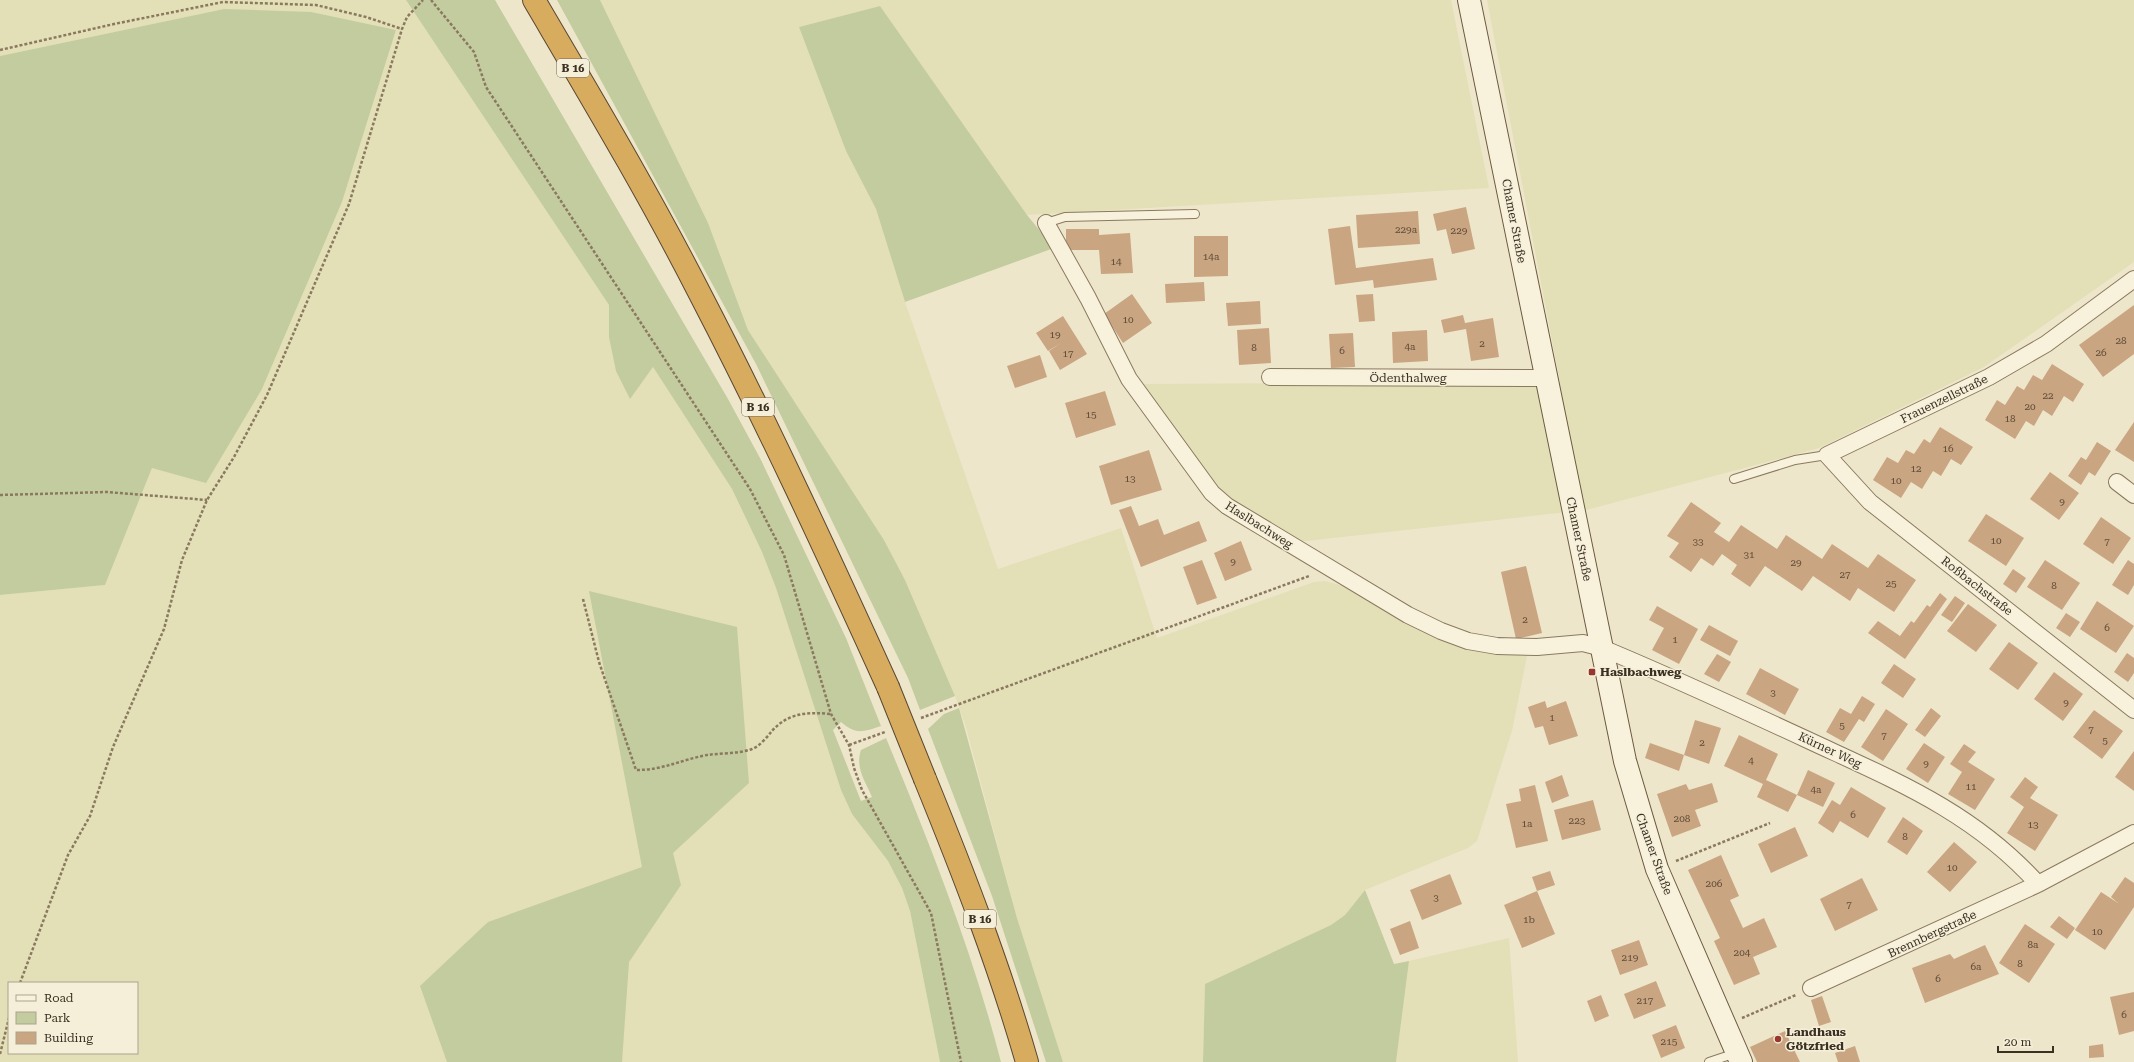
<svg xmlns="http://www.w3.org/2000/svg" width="2134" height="1062" viewBox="0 0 2134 1062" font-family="'Roboto Serif',serif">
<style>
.farmland{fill:#e3dfb7;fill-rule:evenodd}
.green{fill:#c3cc9e}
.building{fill:#caa581}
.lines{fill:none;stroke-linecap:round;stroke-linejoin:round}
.lane-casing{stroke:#8a795f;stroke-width:10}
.street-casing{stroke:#8a795f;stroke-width:18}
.secondary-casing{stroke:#6c5a41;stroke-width:24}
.highway-casing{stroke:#584732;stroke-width:24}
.path{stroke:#8a795f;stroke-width:2.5;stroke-dasharray:3 2;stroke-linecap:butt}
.lane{stroke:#f8f2dd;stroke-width:8}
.street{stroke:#f8f2dd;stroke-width:16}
.secondary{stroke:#f8f2dd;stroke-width:22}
.highway{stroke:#d8ac5f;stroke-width:22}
.highway-bridge-casing{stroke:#584732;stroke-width:24;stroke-linecap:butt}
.highway-bridge{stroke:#d8ac5f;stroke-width:22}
.poi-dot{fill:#973730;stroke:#f5efd9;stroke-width:1.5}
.labels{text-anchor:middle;stroke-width:3;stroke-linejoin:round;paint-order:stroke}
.number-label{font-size:10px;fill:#5f4d39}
.shield{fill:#f5efd9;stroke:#736958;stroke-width:1}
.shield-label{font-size:11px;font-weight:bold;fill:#3b3021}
.street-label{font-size:12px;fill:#3b3021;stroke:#f5efd9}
.poi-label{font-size:12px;font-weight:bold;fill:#3b3021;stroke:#f5efd9;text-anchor:start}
</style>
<rect width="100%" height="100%" fill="#eee6ca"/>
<!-- farmland -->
<path class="farmland" d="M 0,0 L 406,0 L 609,305 L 609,337 L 630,398 L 653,367 L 732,489 L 762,552 L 776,588 L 841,790 L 852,814 L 888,861 L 902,888 L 910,911 L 940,1062 L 0,1062 L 0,595 L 105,585 L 152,468 L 262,389 L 342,202 L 396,30 L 224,9 L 0,56 ZM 9,983 L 137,983 L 137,1053 L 9,1053 Z
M 600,0 L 1451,0 L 1489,188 L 1027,215 L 880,6 L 799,27 L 846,151 L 876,209 L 905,302 L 998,569 L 1121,528 L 1157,638 L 1314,582 L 1325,581 L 1347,587 L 1498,653 L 1527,656 L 1512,731 L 1477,841 L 1468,848 L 1365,890 L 1345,915 L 1331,925 L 1205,984 L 1203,1062 L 1063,1062 L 1017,918 L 965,724 L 955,696 L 905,580 L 884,540 L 748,330 L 728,281 Z
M 1487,0 L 2134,0 L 2134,262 L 1984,367 L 1819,448 L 1586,510 L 1297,542 L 1223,496 L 1138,384 L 1560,382 Z
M 1509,938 L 1518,1062 L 1396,1062 L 1409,961 Z"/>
<!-- green -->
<path class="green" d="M 406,0 L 495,0 L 728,399 L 760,458 L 846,638 L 881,726 C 863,732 856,735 841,722 L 833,730 L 861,801 L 872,797 C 865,781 855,767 861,750 L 886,738 C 930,844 972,950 1001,1062 L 940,1062 L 910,911 L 902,888 L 888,861 L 852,814 L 841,790 L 776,588 L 762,552 L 732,489 L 653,367 L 630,399 L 616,371 L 609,337 L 609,305 Z
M 557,0 L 600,0 L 708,223 L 748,330 L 884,540 L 905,580 L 955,696 L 920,710 L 908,678 L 756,364 Z
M 880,6 L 1027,215 L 1054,248 L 905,302 L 876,209 L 846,151 L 799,27 Z
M 224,9 L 311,12 L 396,30 L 342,202 L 262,389 L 206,483 L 152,468 L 105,585 L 0,595 L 0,56 Z
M 589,591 L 737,627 L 749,783 L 673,853 L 681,885 L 629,962 L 622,1062 L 447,1062 L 420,986 L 488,922 L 642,867 Z
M 959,708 L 1017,918 L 1063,1062 L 1046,1062 L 992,896 L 928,729 L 944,714 Z
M 1365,890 L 1394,964 L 1409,961 L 1396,1062 L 1203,1062 L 1205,984 L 1331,925 L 1345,915 Z"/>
<!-- building -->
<path class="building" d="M 1466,207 L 1475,249 L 1452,254 L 1446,229 L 1437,231 L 1433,214 Z
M 1418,211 L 1420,244 L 1358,248 L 1356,215 Z
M 1350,226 L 1356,268 L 1433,258 L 1437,280 L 1374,288 L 1373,280 L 1335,285 L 1328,229 Z
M 1066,229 L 1099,229 L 1099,235 L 1130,233 L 1133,273 L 1101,274 L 1099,250 L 1066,250 Z
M 1194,236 L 1228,236 L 1228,276 L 1194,277 Z
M 1204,282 L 1205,301 L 1166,303 L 1165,284 Z
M 1132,294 L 1152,323 L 1123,343 L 1104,314 Z
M 1373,294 L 1375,321 L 1359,322 L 1356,295 Z
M 1260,301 L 1261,324 L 1228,326 L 1226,303 Z
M 2134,305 L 2134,354 L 2103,377 L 2079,345 Z
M 1463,315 L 1465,323 L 1493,318 L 1499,357 L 1471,361 L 1466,329 L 1444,333 L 1441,320 Z
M 1063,316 L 1087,354 L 1060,370 L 1049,351 L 1061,343 L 1048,351 L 1036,333 Z
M 1269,328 L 1271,363 L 1239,365 L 1237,330 Z
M 1427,330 L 1428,361 L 1393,363 L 1392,332 Z
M 1353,333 L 1355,367 L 1331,368 L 1329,334 Z
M 1040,355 L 1047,377 L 1015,388 L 1007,366 Z
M 2052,364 L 2084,384 L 2073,402 L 2064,396 L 2052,416 L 2043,410 L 2034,426 L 2026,421 L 2015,439 L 1985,420 L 1997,400 L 2005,405 L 2017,386 L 2024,390 L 2033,375 L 2042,380 Z
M 1105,391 L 1116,425 L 1076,438 L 1065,403 Z
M 2134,422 L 2134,462 L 2115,450 Z
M 1940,427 L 1973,447 L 1961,465 L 1951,459 L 1941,476 L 1933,471 L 1922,489 L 1911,482 L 1901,498 L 1873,480 L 1887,457 L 1898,463 L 1906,450 L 1914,454 L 1924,439 L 1930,443 Z
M 2097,442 L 2111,451 L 2095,476 L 2089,472 L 2081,485 L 2068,476 L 2081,457 L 2086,460 Z
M 1149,450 L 1162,490 L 1111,505 L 1099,466 Z
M 2050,472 L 2079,493 L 2059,520 L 2030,499 Z
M 1691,502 L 1721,523 L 1714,532 L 1729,542 L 1741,525 L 1777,549 L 1786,535 L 1822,559 L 1832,544 L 1868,568 L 1878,554 L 1916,580 L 1894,612 L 1858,588 L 1850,601 L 1813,576 L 1802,591 L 1765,566 L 1750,587 L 1731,574 L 1737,565 L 1722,554 L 1713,566 L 1701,558 L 1691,572 L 1669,557 L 1679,543 L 1667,536 Z
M 1131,506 L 1139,526 L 1158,519 L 1164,535 L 1199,521 L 1207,541 L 1141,567 L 1119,510 Z
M 1986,514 L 2024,538 L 2006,566 L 1968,541 Z
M 2101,517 L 2131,538 L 2113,564 L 2083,544 Z
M 1241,541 L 1252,570 L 1225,581 L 1214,553 Z
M 1202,560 L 1217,598 L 1197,605 L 1183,567 Z
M 2045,560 L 2080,583 L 2062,610 L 2027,587 Z
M 2128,560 L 2134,564 L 2134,585 L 2128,595 L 2112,585 Z
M 1526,566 L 1542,633 L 1516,639 L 1501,572 Z
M 2013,569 L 2026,578 L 2016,593 L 2003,584 Z
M 1940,593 L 1947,599 L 1905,659 L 1868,633 L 1878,621 L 1900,636 L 1911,621 L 1914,623 L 1927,605 L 1930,607 Z
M 1955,596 L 1965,603 L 1952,622 L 1941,615 Z
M 2097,601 L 2134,626 L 2116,653 L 2080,629 Z
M 1968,604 L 1997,625 L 1976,652 L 1947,631 Z
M 1657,606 L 1698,629 L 1679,664 L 1652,650 L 1664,628 L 1649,620 Z
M 2066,613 L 2080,622 L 2070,637 L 2056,628 Z
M 1709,625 L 1738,641 L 1730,656 L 1700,640 Z
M 2009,642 L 2038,663 L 2018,690 L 1989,669 Z
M 2127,653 L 2134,658 L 2134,673 L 2128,682 L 2114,672 Z
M 1717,654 L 1731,662 L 1719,682 L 1704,674 Z
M 1894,664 L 1916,679 L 1903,698 L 1881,683 Z
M 1760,668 L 1799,689 L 1785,715 L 1746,694 Z
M 2054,672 L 2083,694 L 2063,721 L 2034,699 Z
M 1862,696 L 1875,704 L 1864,722 L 1859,719 L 1844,742 L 1826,732 L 1840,708 L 1851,714 Z
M 1545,701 L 1547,708 L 1566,701 L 1578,736 L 1549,745 L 1543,726 L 1535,728 L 1528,707 Z
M 1931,708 L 1941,716 L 1925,737 L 1915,730 Z
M 1886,709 L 1908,724 L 1883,761 L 1861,747 Z
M 2094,710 L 2123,731 L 2102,759 L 2073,737 Z
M 1695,720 L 1721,728 L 1709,764 L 1684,755 Z
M 1739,735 L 1778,754 L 1766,780 L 1797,795 L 1788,812 L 1757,797 L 1763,784 L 1724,766 Z
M 1650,743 L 1684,755 L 1679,771 L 1645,758 Z
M 1924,743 L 1945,757 L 1928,783 L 1906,769 Z
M 1964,744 L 1976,752 L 1968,762 L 1995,779 L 1975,810 L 1948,794 L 1962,772 L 1950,764 Z
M 2134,751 L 2134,791 L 2115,777 Z
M 1808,770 L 1835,783 L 1823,807 L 1797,795 Z
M 1562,775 L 1569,796 L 1552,803 L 1545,782 Z
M 2025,777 L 2038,787 L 2030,798 L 2058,815 L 2035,851 L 2007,833 L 2024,807 L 2010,797 Z
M 1712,783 L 1718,802 L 1695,810 L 1701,826 L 1672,837 L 1657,794 L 1686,784 L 1689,790 Z
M 1535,785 L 1548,841 L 1516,848 L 1506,804 L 1521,801 L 1519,789 Z
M 1851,787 L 1886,808 L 1868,838 L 1840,821 L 1833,833 L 1818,823 L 1832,800 L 1840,805 Z
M 1593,800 L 1601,830 L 1562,840 L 1554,810 Z
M 1903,817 L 1923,831 L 1907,855 L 1887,842 Z
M 1795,827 L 1808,856 L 1771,873 L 1758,844 Z
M 1954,842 L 1977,862 L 1950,892 L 1927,872 Z
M 1721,855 L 1739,896 L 1730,900 L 1743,928 L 1764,918 L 1777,947 L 1753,957 L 1760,974 L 1734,985 L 1714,941 L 1720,938 L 1688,870 Z
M 1550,871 L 1555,885 L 1537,891 L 1532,877 Z
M 1450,874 L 1462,904 L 1422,920 L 1410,890 Z
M 2125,877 L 2134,883 L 2134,907 L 2105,950 L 2075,930 L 2101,892 L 2118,903 L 2111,897 Z
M 1862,878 L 1878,910 L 1835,931 L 1820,899 Z
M 1537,891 L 1555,934 L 1522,948 L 1504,905 Z
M 2059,916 L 2075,928 L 2067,939 L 2050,927 Z
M 1410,921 L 1419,948 L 1400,955 L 1390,929 Z
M 2025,924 L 2055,944 L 2029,983 L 1999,963 Z
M 1639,940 L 1648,965 L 1620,975 L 1611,950 Z
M 1985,945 L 1999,974 L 1925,1003 L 1912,968 L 1950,954 L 1954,959 Z
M 1656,981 L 1666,1006 L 1634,1019 L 1624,994 Z
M 2134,992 L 2134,1031 L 2119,1035 L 2110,997 Z
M 1601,995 L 1609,1016 L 1595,1022 L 1587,1001 Z
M 1822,996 L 1831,1022 L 1819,1026 L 1811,1000 Z
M 1676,1025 L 1685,1048 L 1661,1058 L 1652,1035 Z
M 1785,1031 L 1800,1062 L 1757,1062 L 1750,1047 Z
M 2103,1044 L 2104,1057 L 2089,1058 L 2089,1046 Z
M 1855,1046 L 1860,1062 L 1838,1062 L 1835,1053 Z"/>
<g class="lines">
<defs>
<path id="lane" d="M 1046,223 L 1065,217 L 1195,214
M 1734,479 L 1795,460 L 1827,455
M 1709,1062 L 1736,1053"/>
<path id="street" d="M 1046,223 L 1088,298 L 1129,379 L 1212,493 L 1227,506 L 1408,615 L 1441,631 L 1468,641 L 1497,646 L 1537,647 L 1583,643 L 1602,648 C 1672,677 1741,709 1810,741 C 1896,781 1973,812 2038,884
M 2134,279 L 2046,344 L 1989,377 L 1827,455 L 1870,502 L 2134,710
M 1270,377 L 1546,378
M 2117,482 L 2134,495
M 1811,988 L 2038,884 L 2134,833"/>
<path id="secondary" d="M 1469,0 L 1625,761 L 1657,869 L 1741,1062"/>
<path id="highway" d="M 534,0 C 591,97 649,194 700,294 C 767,423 828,555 888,687
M 925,779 C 963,872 999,965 1027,1062"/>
</defs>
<!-- lane casing -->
<use href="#lane" class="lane-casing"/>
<!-- street casing -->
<use href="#street" class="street-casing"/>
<!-- secondary casing -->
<use href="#secondary" class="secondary-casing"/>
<!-- highway casing -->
<use href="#highway" class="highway-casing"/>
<!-- path -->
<path class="path" d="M 431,0 L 474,52 L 486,87 L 750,489 L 784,555 L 831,714 L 849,745 L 854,768 L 862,790 L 931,913 L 961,1062
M 0,50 L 114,24 L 223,2 L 316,5 L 366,17 L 402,29
M 0,495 L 107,492 L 207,500
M 583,599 L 599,662 L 636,770 C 664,770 680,760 707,755 C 721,753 738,754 752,749 C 760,746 767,737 772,731 C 789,712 808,712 831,714
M 921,718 L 1309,576
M 849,745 L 885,732
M 1676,861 L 1770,823
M 20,983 L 68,855 L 90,816 L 113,747 L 164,629 L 182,560 L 207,500 L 234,457 L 267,395 L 349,204 L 402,29 L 407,17 L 423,0
M 1742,1018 L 1796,995
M 0,1054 L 9,1018"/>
<!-- lane -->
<use href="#lane" class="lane"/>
<!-- street -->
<use href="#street" class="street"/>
<!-- secondary -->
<use href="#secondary" class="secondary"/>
<!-- highway -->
<use href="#highway" class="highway"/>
<defs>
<path id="highway-bridge" d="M 888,687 L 925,779"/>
</defs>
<!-- highway-bridge casing -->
<use href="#highway-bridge" class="highway-bridge-casing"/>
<!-- highway-bridge -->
<use href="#highway-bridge" class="highway-bridge"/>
</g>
<!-- markers -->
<g class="poi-dot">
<rect x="1588" y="668" width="8" height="8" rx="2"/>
<circle cx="1778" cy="1039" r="4"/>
</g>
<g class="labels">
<!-- number labels -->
<g class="number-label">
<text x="1406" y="233">229a</text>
<text x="1459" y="234">229</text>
<text x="1211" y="260">14a</text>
<text x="1116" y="265">14</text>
<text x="1128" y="323">10</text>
<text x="1055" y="338">19</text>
<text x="2121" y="344">28</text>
<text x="1482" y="347">2</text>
<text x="1410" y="350">4a</text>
<text x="1254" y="351">8</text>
<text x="1342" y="354">6</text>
<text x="2101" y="356">26</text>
<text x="1068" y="357">17</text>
<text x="2048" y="399">22</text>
<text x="2030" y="410">20</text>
<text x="1091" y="418">15</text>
<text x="2010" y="422">18</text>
<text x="1948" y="452">16</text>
<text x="1916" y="472">12</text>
<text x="1130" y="482">13</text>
<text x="1896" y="484">10</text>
<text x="2062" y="505">9</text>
<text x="1996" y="544">10</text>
<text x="1698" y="545">33</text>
<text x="2107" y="545">7</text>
<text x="1749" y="558">31</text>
<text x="1233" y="565">9</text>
<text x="1796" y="566">29</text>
<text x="1845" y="578">27</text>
<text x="1891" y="587">25</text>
<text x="2054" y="589">8</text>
<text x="1525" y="623">2</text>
<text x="2107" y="631">6</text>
<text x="1675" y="643">1</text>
<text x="1773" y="696">3</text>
<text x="2066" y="706">9</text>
<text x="1552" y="721">1</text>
<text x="1842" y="729">5</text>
<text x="2091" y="733">7</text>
<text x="1884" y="739">7</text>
<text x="2105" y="744">5</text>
<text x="1702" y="746">2</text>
<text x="1751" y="764">4</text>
<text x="1926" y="767">9</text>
<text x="1971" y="790">11</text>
<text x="1816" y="793">4a</text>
<text x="1853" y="818">6</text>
<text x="1682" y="822">208</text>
<text x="1577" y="824">223</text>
<text x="1527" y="827">1a</text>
<text x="2033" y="828">13</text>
<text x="1905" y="840">8</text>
<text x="1952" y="871">10</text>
<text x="1714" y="887">206</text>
<text x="1436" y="901">3</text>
<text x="1849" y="908">7</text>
<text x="1529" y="923">1b</text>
<text x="2097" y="935">10</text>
<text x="2033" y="948">8a</text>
<text x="1742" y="956">204</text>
<text x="1630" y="961">219</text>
<text x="2020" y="967">8</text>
<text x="1976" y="970">6a</text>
<text x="1938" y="982">6</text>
<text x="1645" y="1004">217</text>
<text x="2124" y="1018">6</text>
<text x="1669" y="1045">215</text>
</g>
<!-- shield labels -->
<g class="shield">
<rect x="557" y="59" width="32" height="18" rx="3"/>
<rect x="742" y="398" width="32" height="18" rx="3"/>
<rect x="964" y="910" width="32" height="18" rx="3"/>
</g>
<g class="shield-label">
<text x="573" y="72">B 16</text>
<text x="758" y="411">B 16</text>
<text x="980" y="923">B 16</text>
</g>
<!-- street labels -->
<g class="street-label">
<text transform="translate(1514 221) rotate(79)" y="4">Chamer Straße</text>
<text x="1408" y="382">Ödenthalweg</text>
<text transform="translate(1944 399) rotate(-26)" y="4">Frauenzellstraße</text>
<text transform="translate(1259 525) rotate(32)" y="4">Haslbachweg</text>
<text transform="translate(1579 539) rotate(78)" y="4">Chamer Straße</text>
<text transform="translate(1977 586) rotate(38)" y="4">Roßbachstraße</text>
<text transform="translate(1830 750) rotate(25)" y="4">Kürner Weg</text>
<text transform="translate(1654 854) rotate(70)" y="4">Chamer Straße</text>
<text transform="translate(1932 934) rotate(-25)" y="4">Brennbergstraße</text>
</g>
<!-- poi labels -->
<g class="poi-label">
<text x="1600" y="676">Haslbachweg</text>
<text x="1786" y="1036">Landhaus<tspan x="1786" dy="14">Götzfried</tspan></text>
</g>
</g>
<!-- legend -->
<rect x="8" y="982" width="130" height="72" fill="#f5efd9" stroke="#aba38f"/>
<rect x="16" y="995" width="20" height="6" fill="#f8f2dd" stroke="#aba38f"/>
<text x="44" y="1002" font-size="12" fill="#3b3021">Road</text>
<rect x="16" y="1012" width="20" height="12" fill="#c3cc9e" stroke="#aba38f"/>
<text x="44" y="1022" font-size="12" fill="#3b3021">Park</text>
<rect x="16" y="1032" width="20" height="12" fill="#caa581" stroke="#aba38f"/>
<text x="44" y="1042" font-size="12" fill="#3b3021">Building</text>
<!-- scale -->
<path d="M1998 1046v6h55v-6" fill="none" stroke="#3b3021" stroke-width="2"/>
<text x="2004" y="1046" font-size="12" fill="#3b3021" stroke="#f5efd9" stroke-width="3" paint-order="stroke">20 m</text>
</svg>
